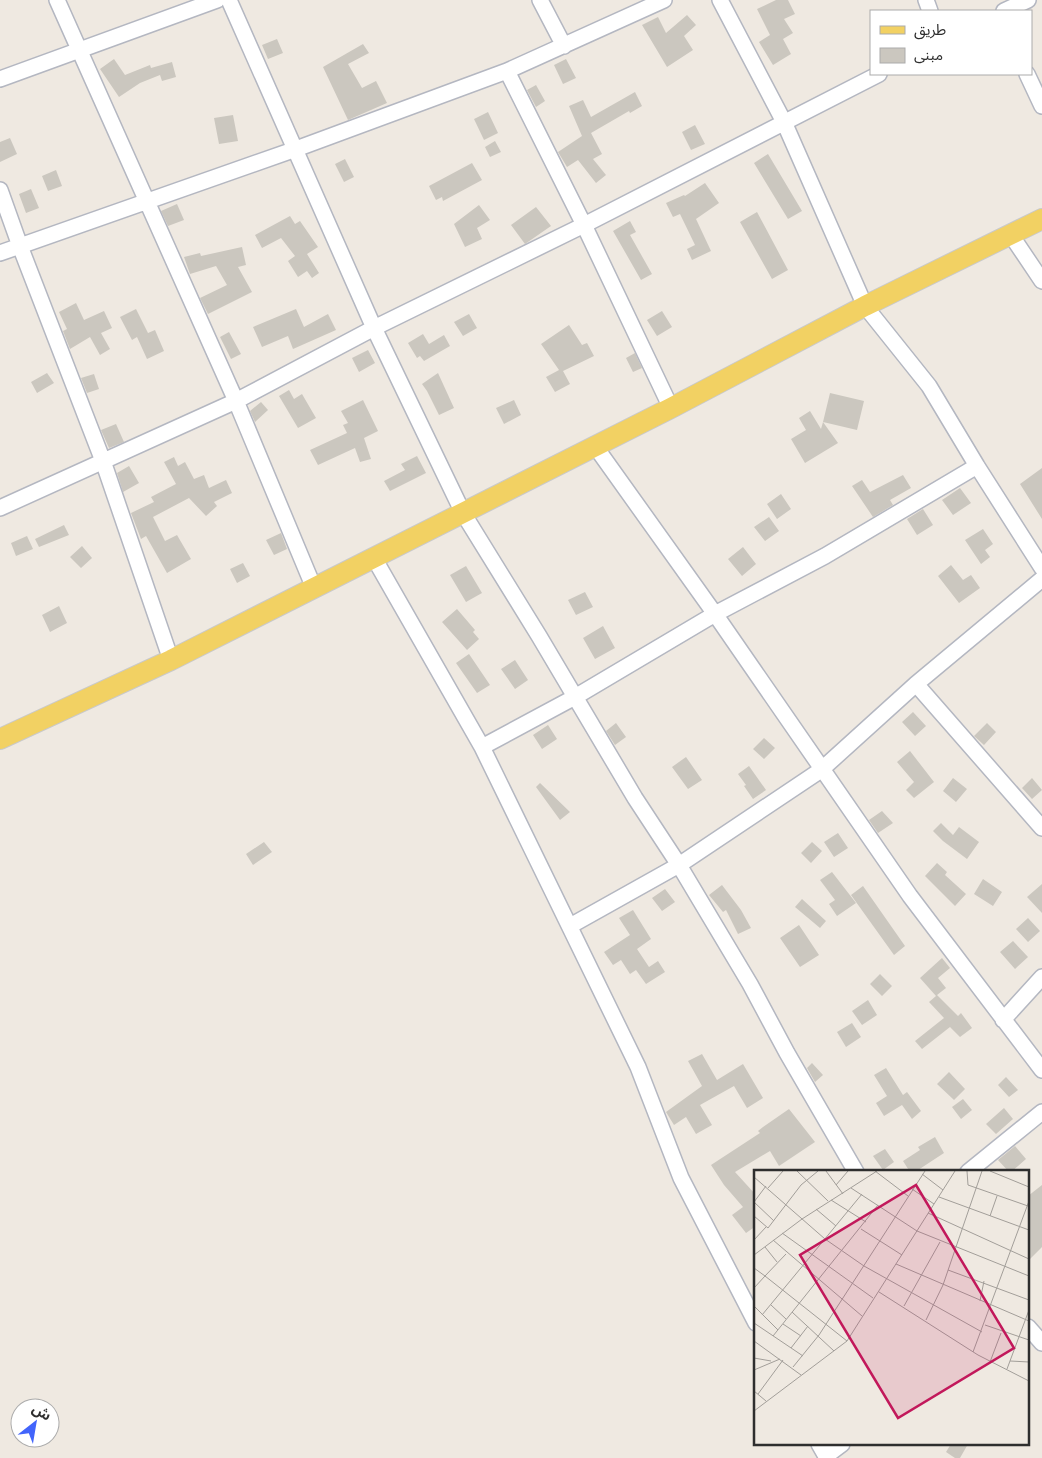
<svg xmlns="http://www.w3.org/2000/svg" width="1042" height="1458" viewBox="0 0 1042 1458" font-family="Commissioner,'Noto Sans Arabic',sans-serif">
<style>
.building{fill:#cbc7bf}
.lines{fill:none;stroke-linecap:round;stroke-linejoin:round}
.minor-casing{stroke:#b4b7c1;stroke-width:18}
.major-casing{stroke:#c9c9c9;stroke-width:22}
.minor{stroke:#fff;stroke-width:15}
.major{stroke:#f2d163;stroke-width:20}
.inset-road{fill:none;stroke:#a29e99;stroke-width:1}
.view{fill:#c2185b;fill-opacity:0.15;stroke:#c2185b;stroke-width:2.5}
.inset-edge{fill:none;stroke:#2e2e2e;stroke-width:2.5}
</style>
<rect width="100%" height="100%" fill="#efe9e1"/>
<!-- building -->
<path class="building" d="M 776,0 L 788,0 L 795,14 L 784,19 L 793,33 L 783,39 L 791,54 L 773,65 L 759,42 L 770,35 L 757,9 Z
M 687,15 L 696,25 L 684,36 L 693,50 L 667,67 L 642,25 L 658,17 L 666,33 Z
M 277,39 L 283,53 L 268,59 L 262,45 Z
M 363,44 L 369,53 L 348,64 L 362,88 L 376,81 L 387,103 L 348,120 L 323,67 Z
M 114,59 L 125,75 L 150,65 L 151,68 L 172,62 L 176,77 L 162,81 L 160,75 L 140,83 L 119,97 L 100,69 Z
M 566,59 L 576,78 L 563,84 L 554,65 Z
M 536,85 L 545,101 L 536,107 L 527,90 Z
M 635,92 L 642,106 L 630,113 L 629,111 L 591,133 L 602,154 L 593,159 L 606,175 L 596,183 L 578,160 L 567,167 L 558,152 L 582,136 L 569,106 L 583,100 L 591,117 Z
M 488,112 L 498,133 L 484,140 L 474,119 Z
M 233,115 L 238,141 L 219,144 L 214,118 Z
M 695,125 L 705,144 L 691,150 L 682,132 Z
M 10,138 L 17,154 L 0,162 L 0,142 Z
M 495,141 L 501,152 L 490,157 L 485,147 Z
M 768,154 L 802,211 L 788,219 L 754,163 Z
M 345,159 L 354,177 L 344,182 L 335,164 Z
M 472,163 L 482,180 L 443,201 L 442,197 L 436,200 L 429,186 Z
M 56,170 L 62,186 L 48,191 L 42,176 Z
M 705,183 L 719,203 L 696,219 L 711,251 L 692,260 L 687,249 L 695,245 L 680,214 L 673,217 L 666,203 L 684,195 L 685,196 Z
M 31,189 L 39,208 L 26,213 L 19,194 Z
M 177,204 L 184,220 L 168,226 L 161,211 Z
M 479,205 L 490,220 L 477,228 L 482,239 L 465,247 L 454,224 Z
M 536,207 L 551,226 L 525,244 L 511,225 Z
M 757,212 L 788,270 L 772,279 L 740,222 Z
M 290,216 L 295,224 L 300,221 L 318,247 L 307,254 L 319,273 L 312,278 L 307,271 L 298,277 L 288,261 L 295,256 L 281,238 L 262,248 L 255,235 Z
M 630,221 L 636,232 L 630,235 L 652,274 L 641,280 L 613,231 Z
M 242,247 L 246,265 L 238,267 L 252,292 L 208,314 L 200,298 L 227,285 L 216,266 L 190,274 L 184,257 L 200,253 L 201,256 Z
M 76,303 L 84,320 L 104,311 L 112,328 L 101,333 L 110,349 L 100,355 L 90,337 L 70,349 L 63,331 L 67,329 L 59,312 Z
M 136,309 L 148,333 L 155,330 L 164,351 L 147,359 L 137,337 L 132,340 L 120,317 Z
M 296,309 L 304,327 L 328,314 L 336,330 L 293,349 L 288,336 L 262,347 L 253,327 Z
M 662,311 L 672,327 L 657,336 L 647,320 Z
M 469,314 L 477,328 L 463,336 L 454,322 Z
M 569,325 L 582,345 L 587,343 L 594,356 L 563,371 L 570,384 L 555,392 L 546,377 L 559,370 L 541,344 Z
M 229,332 L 241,354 L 231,359 L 220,337 Z
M 423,334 L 429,344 L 444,335 L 450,346 L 424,361 L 420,356 L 417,358 L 408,343 Z
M 368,350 L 375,363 L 359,372 L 352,358 Z
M 635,353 L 642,368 L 633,372 L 626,358 Z
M 47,373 L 54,383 L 37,393 L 31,382 Z
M 438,373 L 454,408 L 439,415 L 427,391 L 422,384 Z
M 94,374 L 99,389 L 87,393 L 81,378 Z
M 289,390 L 294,399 L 302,394 L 316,418 L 298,428 L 279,396 Z
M 830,393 L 864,401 L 857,430 L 823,422 Z
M 363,400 L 378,431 L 364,438 L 371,459 L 360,462 L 355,448 L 318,465 L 310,450 L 347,433 L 343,425 L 348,423 L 341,411 Z
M 514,400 L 521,415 L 504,424 L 496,408 Z
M 261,402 L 268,410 L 255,422 L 250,411 Z
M 810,411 L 821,429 L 823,422 L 838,443 L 805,463 L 791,439 L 806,430 L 799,418 Z
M 116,424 L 124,442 L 109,448 L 101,430 Z
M 417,456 L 426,473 L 390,491 L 384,481 L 405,470 L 401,464 Z
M 174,457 L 178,466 L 185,462 L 194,479 L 204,475 L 209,488 L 226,480 L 232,493 L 214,502 L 217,506 L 206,516 L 189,498 L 153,517 L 165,541 L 177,535 L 191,559 L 167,573 L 146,536 L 141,539 L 131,513 L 154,502 L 151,497 L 176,484 L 164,462 Z
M 129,466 L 139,483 L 123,492 L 117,473 Z
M 1042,468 L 1042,519 L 1020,484 Z
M 903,475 L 911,488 L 890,500 L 893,505 L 873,517 L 852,486 L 862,480 L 870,492 Z
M 960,488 L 971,503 L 953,515 L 942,500 Z
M 781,494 L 791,509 L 777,519 L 767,504 Z
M 923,509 L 933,525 L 917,535 L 907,519 Z
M 769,517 L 779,531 L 765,541 L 754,527 Z
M 64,525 L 69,535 L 39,547 L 35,539 Z
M 983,529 L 993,544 L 985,550 L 990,557 L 981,564 L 965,540 Z
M 281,533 L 287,549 L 274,555 L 266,540 Z
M 27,536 L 33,549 L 16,556 L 11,543 Z
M 82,546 L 92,558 L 81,568 L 70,557 Z
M 743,547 L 756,564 L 742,576 L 728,559 Z
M 243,563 L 250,576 L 237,583 L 230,569 Z
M 951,565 L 963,580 L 971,575 L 980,588 L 959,603 L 938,576 Z
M 466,566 L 482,593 L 466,602 L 450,575 Z
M 585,592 L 593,607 L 576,615 L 568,600 Z
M 59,606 L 67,623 L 50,632 L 42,615 Z
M 457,609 L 475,630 L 473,632 L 479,639 L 467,650 L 442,622 Z
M 603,626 L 615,648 L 595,659 L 583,638 Z
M 469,654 L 490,685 L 477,693 L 456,663 Z
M 515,660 L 528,680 L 515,689 L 501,669 Z
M 913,712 L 926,726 L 915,736 L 902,722 Z
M 616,723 L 626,737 L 615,745 L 606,731 Z
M 987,723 L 996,732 L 984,745 L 974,736 Z
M 548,725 L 557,739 L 542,749 L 533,735 Z
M 764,738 L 775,748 L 764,759 L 753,749 Z
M 910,751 L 934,782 L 914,798 L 906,790 L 914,782 L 897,762 Z
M 686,757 L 702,780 L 688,789 L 672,767 Z
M 749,766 L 766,790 L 753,799 L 744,786 L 746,785 L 738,774 Z
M 953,778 L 967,789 L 956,802 L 943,791 Z
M 1032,778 L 1042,790 L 1032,799 L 1022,788 Z
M 540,783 L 570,812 L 560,820 L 536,787 Z
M 882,811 L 893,823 L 878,833 L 869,820 Z
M 941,823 L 953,835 L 959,827 L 979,842 L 967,859 L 943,841 L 933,831 Z
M 838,833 L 848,848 L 834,857 L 824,842 Z
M 264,842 L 272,852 L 253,865 L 246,854 Z
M 812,842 L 822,851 L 811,863 L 801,853 Z
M 937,863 L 947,872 L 945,875 L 966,894 L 955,906 L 925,876 Z
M 832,872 L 856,903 L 837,916 L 829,904 L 835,900 L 820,880 Z
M 983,879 L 1002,892 L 993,906 L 974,894 Z
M 1042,884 L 1042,913 L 1027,897 Z
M 722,885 L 741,910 L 751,928 L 738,934 L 726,910 L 723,912 L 709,895 Z
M 863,886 L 905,946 L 894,955 L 851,895 Z
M 665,889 L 675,902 L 662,911 L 652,898 Z
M 802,899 L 826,921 L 820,928 L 795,907 Z
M 633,910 L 651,939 L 637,949 L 649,967 L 658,961 L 665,972 L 646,984 L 636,970 L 630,974 L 621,960 L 613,965 L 604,952 L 630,935 L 619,918 Z
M 1028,918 L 1040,931 L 1028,942 L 1016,929 Z
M 799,925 L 819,955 L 800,967 L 780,938 Z
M 1013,941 L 1028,957 L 1015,969 L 1000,952 Z
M 942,958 L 950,968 L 938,978 L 946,988 L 937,995 L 958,1016 L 961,1013 L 972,1028 L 960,1037 L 950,1027 L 922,1049 L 915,1041 L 944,1018 L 929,1002 L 936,996 L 920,978 Z
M 880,974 L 892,986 L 882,996 L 870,984 Z
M 868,1000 L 877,1015 L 862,1025 L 852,1011 Z
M 852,1023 L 861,1037 L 846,1047 L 837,1032 Z
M 702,1054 L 717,1080 L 743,1064 L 763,1098 L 747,1108 L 734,1086 L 700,1105 L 712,1125 L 696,1134 L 686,1117 L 674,1125 L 666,1112 L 702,1086 L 688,1061 Z
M 812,1063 L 823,1075 L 815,1082 L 807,1068 Z
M 886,1068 L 903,1095 L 907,1092 L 921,1111 L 912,1119 L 902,1105 L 884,1116 L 876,1103 L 887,1096 L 874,1075 Z
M 949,1072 L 965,1089 L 954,1100 L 937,1084 Z
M 1006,1077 L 1018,1090 L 1009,1097 L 998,1085 Z
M 963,1099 L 972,1110 L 961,1119 L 952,1107 Z
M 1004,1108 L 1013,1119 L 996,1134 L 986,1124 Z
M 789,1109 L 815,1142 L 779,1166 L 770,1151 L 735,1172 L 756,1195 L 756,1226 L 746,1233 L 732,1215 L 743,1207 L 724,1185 L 711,1165 L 760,1133 L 758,1131 L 763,1127 Z
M 935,1137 L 944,1153 L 915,1172 L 910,1172 L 903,1161 L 920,1150 L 918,1147 Z
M 1015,1146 L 1026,1159 L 1011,1172 L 1009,1172 L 998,1160 Z
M 885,1149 L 894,1162 L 883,1170 L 873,1156 Z
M 1042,1185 L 1042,1247 L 1028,1261 L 1028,1196 Z
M 951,1444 L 968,1444 L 960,1458 L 955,1458 L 946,1452 Z"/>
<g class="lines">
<defs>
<path id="minor" d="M 57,0 L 236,401 L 314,588
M 229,0 L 374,328 L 463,513 L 539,636 L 635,798 L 679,865 L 750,984 L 787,1053 L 856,1172
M 540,0 L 564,46
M 720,0 L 784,122 L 865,306 L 929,386 L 977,466 L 1042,568
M 926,0 L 930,11
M 1004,11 L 1028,0
M 507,71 L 584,225 L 671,408
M 1027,74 L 1042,106
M 0,79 L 217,0
M 0,190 L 20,246 L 103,461 L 171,660
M 1011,235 L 1042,281
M 0,253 L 296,149 L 507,71 L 664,0
M 595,446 L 715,614 L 910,896 L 1042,1070
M 0,508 L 236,401 L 374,328 L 584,225 L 879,74
M 374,558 L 482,747 L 638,1067 L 681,1178 L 756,1323
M 916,684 L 1042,828
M 482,747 L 575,697 L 715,614 L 825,556 L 977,466
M 570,926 L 679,865 L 821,770 L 916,684 L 1042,579
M 1003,1020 L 1042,977
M 968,1172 L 1042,1112
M 1028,1327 L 1042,1343
M 819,1444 L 827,1458
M 826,1456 L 842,1444"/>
<path id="major" d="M 0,739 L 171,660 L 671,408 L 865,306 L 1042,219"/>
</defs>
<!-- minor casing -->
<use href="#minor" class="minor-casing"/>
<!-- major casing -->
<use href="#major" class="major-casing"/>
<!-- minor -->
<use href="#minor" class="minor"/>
<!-- major -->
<use href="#major" class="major"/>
</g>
<!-- overview -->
<g transform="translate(754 1170)">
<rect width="275" height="275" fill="#efe9e1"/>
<path class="inset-road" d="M 43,1 L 74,31M 72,1 L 89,24M 121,1 L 154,26M 213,1 L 214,15 L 274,36M 236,1 L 275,17M 168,4 L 189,20M 0,7 L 71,69 L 110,96 L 228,162M 82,15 L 94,1M 14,18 L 29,1M 97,18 L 163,61 L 275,106M 158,19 L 180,34M 185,27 L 275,60M 77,30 L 112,52M 0,32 L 20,51M 0,32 L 12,16M 62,39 L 82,56M 174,43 L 275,89M 0,46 L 14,58 L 47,15 L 64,1M 236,46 L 243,26M 107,59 L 148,85M 28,63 L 119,128M 0,70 L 12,57M 19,70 L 108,146M 11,77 L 23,92M 32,84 L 11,106 L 93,171M 0,85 L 48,49 L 123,1M 142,94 L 275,151M 0,98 L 11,106 L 0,118M 194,100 L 275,130M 125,122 L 224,185 L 275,211M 226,131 L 230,111M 17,135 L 32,149M 0,136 L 24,160M 150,136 L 186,72M 38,142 L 80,181M 8,145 L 108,24M 172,150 L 189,115 L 228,1M 0,153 L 49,186M 29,154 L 47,166M 231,155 L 275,170M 19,166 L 124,35M 0,171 L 47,205M 37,178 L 54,156M 219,182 L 275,31M 0,188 L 17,191M 256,191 L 275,192M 236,192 L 247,163M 39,197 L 65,165 L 171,1M 253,199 L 275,140M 0,200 L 26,189M 0,221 L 12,231M 4,224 L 29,190M 0,241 L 93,171 L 201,1"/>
<path class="view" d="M 162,15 L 260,178 L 144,248 L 46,85 Z"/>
<rect width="275" height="275" class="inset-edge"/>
</g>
<!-- legend -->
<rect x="870" y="10" width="162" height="65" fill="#ffffff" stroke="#ababab"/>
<rect x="880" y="26" width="25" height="8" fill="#f2d163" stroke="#ababab"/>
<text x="914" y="35" font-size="15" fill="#2e2e2e">طريق</text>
<rect x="880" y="48" width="25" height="15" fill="#cbc7bf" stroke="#ababab"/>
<text x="914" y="60" font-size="15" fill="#2e2e2e">مبنى</text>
<!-- north arrow -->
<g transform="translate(35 1423) rotate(31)"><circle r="24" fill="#ffffff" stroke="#ababab"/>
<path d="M0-4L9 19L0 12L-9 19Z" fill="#4264fb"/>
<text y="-8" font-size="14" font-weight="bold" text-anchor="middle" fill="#2e2e2e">ش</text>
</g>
</svg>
